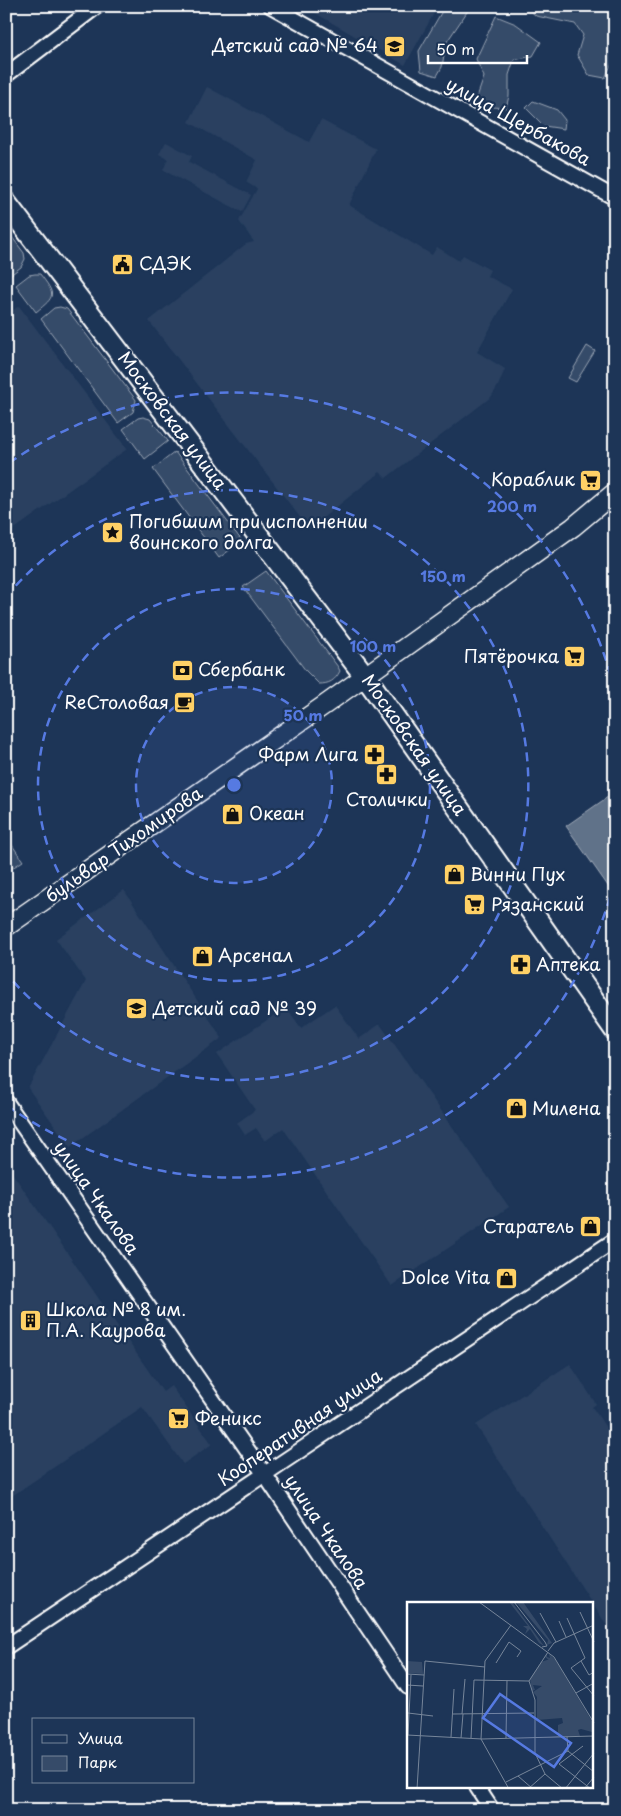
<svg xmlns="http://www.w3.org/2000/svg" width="621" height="1816" viewBox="0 0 621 1816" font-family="'Playpen Sans',sans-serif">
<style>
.built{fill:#2a4161}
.green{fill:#364b69;stroke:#9aa5b4}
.water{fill:#617289;stroke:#a0aab8}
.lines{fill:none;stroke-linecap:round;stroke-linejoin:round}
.minor-casing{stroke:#fff;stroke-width:18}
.tertiary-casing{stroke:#fff;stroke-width:21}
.secondary-casing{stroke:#fff;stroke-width:24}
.minor{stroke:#1d3557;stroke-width:14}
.tertiary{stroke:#1d3557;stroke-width:18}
.secondary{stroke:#1d3557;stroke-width:20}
.ring{fill:none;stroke:#567ae2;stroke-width:2.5;stroke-dasharray:9 6}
.labels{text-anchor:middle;stroke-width:4.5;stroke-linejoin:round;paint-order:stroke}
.poi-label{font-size:18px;fill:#fff;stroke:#1d3557;text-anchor:start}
.street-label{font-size:18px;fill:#fff;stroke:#1d3557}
.inset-road{fill:none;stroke:#77869a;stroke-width:1}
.view{fill:#567ae2;fill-opacity:0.15;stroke:#567ae2;stroke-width:2.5}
.inset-edge{fill:none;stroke:#fff;stroke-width:2.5}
.centre{fill:#567ae2;stroke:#1d3557;stroke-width:2.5}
.ring-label{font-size:15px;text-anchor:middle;font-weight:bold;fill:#567ae2;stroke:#1d3557;stroke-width:4.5;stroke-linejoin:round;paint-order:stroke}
</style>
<rect width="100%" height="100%" fill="#1d3557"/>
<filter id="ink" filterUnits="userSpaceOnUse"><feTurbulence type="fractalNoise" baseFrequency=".02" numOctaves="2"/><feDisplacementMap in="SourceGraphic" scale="10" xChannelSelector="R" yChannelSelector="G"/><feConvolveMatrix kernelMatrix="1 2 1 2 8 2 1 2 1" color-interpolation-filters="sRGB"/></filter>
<g filter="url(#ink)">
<!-- built -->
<path class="built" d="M 303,6 L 438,6 L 405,65 Z
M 207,87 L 309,142 L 321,120 L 376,149 L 349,205 L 432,255 L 437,247 L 459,261 L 463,255 L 490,270 L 487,276 L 512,289 L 477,352 L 505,369 L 498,386 L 491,397 L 386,478 L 380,472 L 309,529 L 149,321 L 246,244 L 254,242 L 239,221 L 257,189 L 246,182 L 257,160 L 189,122 Z
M 166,142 L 192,156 L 189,162 L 251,195 L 242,212 L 163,170 L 168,159 L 159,154 Z
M 19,306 L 127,449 L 6,535 L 6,315 Z
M 124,890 L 222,1038 L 70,1147 L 28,1088 L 86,981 L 56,939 Z
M 335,1005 L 359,1039 L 380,1024 L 509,1207 L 392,1286 L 283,1128 L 265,1141 L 256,1128 L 245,1135 L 237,1123 L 255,1110 L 217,1054 L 286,1007 L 301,1028 Z
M 6,1164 L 163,1392 L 171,1386 L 212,1444 L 183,1464 L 142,1407 L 6,1500 Z
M 570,1364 L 596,1404 L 592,1407 L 615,1441 L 615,1638 L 476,1425 Z"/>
<!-- green -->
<path class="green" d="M 445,6 L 471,6 L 446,43 L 442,67 L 437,76 L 421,71 L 419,51 Z
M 525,6 L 615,6 L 615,57 L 605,78 L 589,75 L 577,55 L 583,35 L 575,24 L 536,16 Z
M 496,16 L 516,24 L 541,42 L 533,56 L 514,60 L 509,75 L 509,96 L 506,108 L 493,107 L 476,100 L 484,77 L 476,59 Z
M 533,101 L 557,110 L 565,120 L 564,129 L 544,126 L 526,108 Z
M 6,229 L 24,253 L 25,259 L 21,267 L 9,276 L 6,273 Z
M 35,274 L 40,274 C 56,295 56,296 36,312 L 16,285 L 29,275 Z
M 60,307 L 67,309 L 136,400 L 133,412 L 118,423 L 41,319 L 54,308 Z
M 587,346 L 595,351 L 576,382 L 568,378 Z
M 143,417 L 150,419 L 168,441 L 145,459 L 123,429 L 138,418 Z
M 175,452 L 242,541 L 219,558 L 153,469 Z
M 266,571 L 338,667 L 340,671 C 335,681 329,684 319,684 L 306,671 L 243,587 Z
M 6,836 L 23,861 L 6,872 Z"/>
<!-- water -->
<path class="water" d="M 615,792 L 615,896 L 566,826 Z"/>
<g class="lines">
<defs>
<path id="minor" d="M 271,6 L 615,198
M 6,75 L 97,6
M 6,1102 L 265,1475 L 408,1687
M 6,1647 L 615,1240
M 477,1787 L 492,1810"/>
<path id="tertiary" d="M 6,927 L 326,704 L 573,527 L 615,492"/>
<path id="secondary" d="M 6,203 L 365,676 L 615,1030"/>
</defs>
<!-- minor casing -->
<use href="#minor" class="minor-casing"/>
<!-- tertiary casing -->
<use href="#tertiary" class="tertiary-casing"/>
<!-- secondary casing -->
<use href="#secondary" class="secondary-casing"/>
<!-- minor -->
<use href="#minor" class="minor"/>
<!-- tertiary -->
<use href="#tertiary" class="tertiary"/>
<!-- secondary -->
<use href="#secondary" class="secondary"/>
</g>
</g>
<!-- distance rings -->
<circle cx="234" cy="785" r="98" fill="#567ae2" fill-opacity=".12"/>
<g class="ring">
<circle cx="234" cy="785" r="98"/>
<circle cx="234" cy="785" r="196"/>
<path d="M6 597A295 295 0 1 1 6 973"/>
<path d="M614 883A393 393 0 0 1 9 1107M9 463A393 393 0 0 1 614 687"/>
</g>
<!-- icons -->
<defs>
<symbol id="school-square" viewBox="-11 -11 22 22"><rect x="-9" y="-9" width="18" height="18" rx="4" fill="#ffd166" stroke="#1d3557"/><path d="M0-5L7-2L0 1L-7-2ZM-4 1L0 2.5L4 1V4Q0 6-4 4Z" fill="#111"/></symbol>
<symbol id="civic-square" viewBox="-11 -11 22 22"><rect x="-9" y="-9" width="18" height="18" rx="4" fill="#ffd166" stroke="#1d3557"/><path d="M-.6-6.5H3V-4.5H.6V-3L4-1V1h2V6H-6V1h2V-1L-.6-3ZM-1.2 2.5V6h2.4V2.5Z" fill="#111"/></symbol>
<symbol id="supermarket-square" viewBox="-11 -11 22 22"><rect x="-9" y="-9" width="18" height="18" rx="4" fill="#ffd166" stroke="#1d3557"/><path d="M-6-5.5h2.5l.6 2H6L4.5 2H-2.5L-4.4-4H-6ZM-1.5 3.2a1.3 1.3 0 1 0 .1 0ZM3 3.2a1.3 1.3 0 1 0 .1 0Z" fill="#111"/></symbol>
<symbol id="sight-square" viewBox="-11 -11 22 22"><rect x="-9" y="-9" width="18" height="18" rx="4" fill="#ffd166" stroke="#1d3557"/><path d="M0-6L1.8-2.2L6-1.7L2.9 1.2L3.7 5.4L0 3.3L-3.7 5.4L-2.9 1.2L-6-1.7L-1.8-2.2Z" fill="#111"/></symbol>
<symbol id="bank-square" viewBox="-11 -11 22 22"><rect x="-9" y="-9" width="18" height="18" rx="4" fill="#ffd166" stroke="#1d3557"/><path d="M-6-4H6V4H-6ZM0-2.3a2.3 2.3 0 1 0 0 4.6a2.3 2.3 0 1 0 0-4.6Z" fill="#111"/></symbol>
<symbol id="cafe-square" viewBox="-11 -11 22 22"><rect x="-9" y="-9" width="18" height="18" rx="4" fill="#ffd166" stroke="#1d3557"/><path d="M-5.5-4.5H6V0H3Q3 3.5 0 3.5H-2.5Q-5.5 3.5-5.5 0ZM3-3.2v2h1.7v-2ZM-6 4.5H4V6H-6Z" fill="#111"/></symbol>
<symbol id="pharmacy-square" viewBox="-11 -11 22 22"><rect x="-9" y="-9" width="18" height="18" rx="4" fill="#ffd166" stroke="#1d3557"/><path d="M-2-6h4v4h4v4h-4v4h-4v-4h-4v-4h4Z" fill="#111"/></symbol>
<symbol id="shop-square" viewBox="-11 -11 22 22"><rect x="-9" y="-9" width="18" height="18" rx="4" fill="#ffd166" stroke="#1d3557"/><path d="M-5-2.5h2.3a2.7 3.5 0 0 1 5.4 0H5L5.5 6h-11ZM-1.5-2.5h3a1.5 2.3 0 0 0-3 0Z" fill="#111"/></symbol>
<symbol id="building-square" viewBox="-11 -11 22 22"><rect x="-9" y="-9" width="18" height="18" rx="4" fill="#ffd166" stroke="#1d3557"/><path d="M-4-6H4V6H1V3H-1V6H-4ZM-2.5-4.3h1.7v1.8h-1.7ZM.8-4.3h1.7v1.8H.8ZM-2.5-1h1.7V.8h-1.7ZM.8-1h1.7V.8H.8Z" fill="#111"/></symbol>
</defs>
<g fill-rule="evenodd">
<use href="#school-square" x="382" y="34" width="25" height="25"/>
<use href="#civic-square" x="110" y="252" width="25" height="25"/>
<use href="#supermarket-square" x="578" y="468" width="25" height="25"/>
<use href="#sight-square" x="100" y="520" width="25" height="25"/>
<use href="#supermarket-square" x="562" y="644" width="25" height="25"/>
<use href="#bank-square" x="170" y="658" width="25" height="25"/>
<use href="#cafe-square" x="172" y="690" width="25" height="25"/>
<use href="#pharmacy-square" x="362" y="742" width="25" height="25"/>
<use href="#pharmacy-square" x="374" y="762" width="25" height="25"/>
<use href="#shop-square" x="220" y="802" width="25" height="25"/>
<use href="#shop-square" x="442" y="862" width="25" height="25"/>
<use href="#supermarket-square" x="462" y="892" width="25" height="25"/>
<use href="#shop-square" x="190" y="944" width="25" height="25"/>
<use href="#pharmacy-square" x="508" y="952" width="25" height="25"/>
<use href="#school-square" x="124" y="996" width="25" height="25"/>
<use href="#shop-square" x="504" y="1096" width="25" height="25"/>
<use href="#shop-square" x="578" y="1214" width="25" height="25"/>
<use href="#shop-square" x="494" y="1266" width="25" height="25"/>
<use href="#building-square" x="18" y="1308" width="25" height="25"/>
<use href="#supermarket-square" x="166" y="1406" width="25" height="25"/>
</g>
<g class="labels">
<!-- poi labels -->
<g class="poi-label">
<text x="378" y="52" text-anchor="end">Детский сад № 64</text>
<text x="139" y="270">СДЭК</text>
<text x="575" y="486" text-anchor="end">Кораблик</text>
<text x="129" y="528">Погибшим при исполнении<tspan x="129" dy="21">воинского долга</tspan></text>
<text x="559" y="663" text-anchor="end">Пятёрочка</text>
<text x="198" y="676">Сбербанк</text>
<text x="169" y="709" text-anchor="end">ReСтоловая</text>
<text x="358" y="761" text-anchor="end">Фарм Лига</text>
<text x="387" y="806" text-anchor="middle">Столички</text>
<text x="249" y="820">Океан</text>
<text x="470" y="881">Винни Пух</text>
<text x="491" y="911">Рязанский</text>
<text x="218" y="962">Арсенал</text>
<text x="536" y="971">Аптека</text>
<text x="153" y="1015">Детский сад № 39</text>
<text x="532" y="1115">Милена</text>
<text x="574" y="1233" text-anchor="end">Старатель</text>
<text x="490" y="1284" text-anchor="end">Dolce Vita</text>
<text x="46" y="1316">Школа № 8 им.<tspan x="46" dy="21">П.А. Каурова</tspan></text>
<text x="195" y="1425">Феникс</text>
</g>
<!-- street labels -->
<g class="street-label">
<text transform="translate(518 122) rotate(29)" y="6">улица Щербакова</text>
<text transform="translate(172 421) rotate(53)" y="6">Московская улица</text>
<text transform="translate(414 745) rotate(55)" y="6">Московская улица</text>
<text transform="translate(124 845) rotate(-35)" y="6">бульвар Тихомирова</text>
<text transform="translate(96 1198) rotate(55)" y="6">улица Чкалова</text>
<text transform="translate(300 1428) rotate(-34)" y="6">Кооперативная улица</text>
<text transform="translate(326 1532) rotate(56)" y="6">улица Чкалова</text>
</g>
</g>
<!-- overview -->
<g transform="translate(407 1602)">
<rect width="186" height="186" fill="#1d3557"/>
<path d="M 102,0 L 105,0 L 137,44 L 132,41 L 123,27 L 118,32 L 120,27 L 116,24 L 121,24 ZM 109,0 L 116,0 L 145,41 L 140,43 L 141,38 ZM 140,52 L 140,55 L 143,56 L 142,52 L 148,57 L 186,121 L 185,130 L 174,127 L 171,128 L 173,134 L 136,136 L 151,134 L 151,123 L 156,121 L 155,116 L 130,118 L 130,95 L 126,90 L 135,84 L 126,83 L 128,88 L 125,89 L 123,77 L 134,60 L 146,56 L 142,58 L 138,55 ZM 0,59 L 15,60 L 16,72 L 0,71 Z" fill="#364b69"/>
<path class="inset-road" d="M 72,0 L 147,55 L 187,121M 107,0 L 138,40 L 140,44 L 135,45M 173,10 L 187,40M 133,11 L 149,40M 160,16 L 178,56 L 164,66 L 187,94M 152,19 L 159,35M 141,49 L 147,41 L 187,23M 141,50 L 122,79 L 128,98 L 128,151 L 138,172 L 156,187M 174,59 L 182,73 L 187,70M 89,61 L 102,40 L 114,49 L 110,55M 0,72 L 17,73M 0,83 L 16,84M 169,91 L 187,81M 1,111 L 26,114M 46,112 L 127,111M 55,112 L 58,77M 0,133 L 75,137 L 187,134M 1,133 L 4,73M 44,135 L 47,87M 160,135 L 161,149 L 187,170M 54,136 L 56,112M 64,136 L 67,78 L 122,79M 99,136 L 100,78M 176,144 L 152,162 L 184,187M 111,174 L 126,187M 99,180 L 161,149M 10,187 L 18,59 L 78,65M 102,187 L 74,137 L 78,59 L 104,23M 121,187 L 138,172M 158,187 L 187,151M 177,187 L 187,175"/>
<path class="view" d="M 93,92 L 164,141 L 147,165 L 76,116 Z"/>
<rect width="186" height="186" class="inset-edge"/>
</g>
<circle cx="234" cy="785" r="8" class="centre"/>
<g class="ring-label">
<text x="512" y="512">200 m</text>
<text x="443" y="582">150 m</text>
<text x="373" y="652">100 m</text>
<text x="303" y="721">50 m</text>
</g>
<!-- margin -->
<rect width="621" height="1816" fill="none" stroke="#1d3557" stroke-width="25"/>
<rect x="12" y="12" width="596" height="1791" fill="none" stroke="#fff" stroke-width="2" filter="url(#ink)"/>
<!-- legend -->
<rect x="32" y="1718" width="162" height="65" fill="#1d3557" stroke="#77869a"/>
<rect x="42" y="1735" width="25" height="8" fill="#1d3557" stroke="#77869a"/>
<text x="78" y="1744" font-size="15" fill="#ffffff">Улица</text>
<rect x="42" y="1756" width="25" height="15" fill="#364b69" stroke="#77869a"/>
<text x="78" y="1768" font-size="15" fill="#ffffff">Парк</text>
<!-- scale -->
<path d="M428 55v8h99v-8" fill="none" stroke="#ffffff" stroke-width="2.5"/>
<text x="436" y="55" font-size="15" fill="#ffffff" stroke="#1d3557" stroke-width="4" paint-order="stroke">50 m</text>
</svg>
